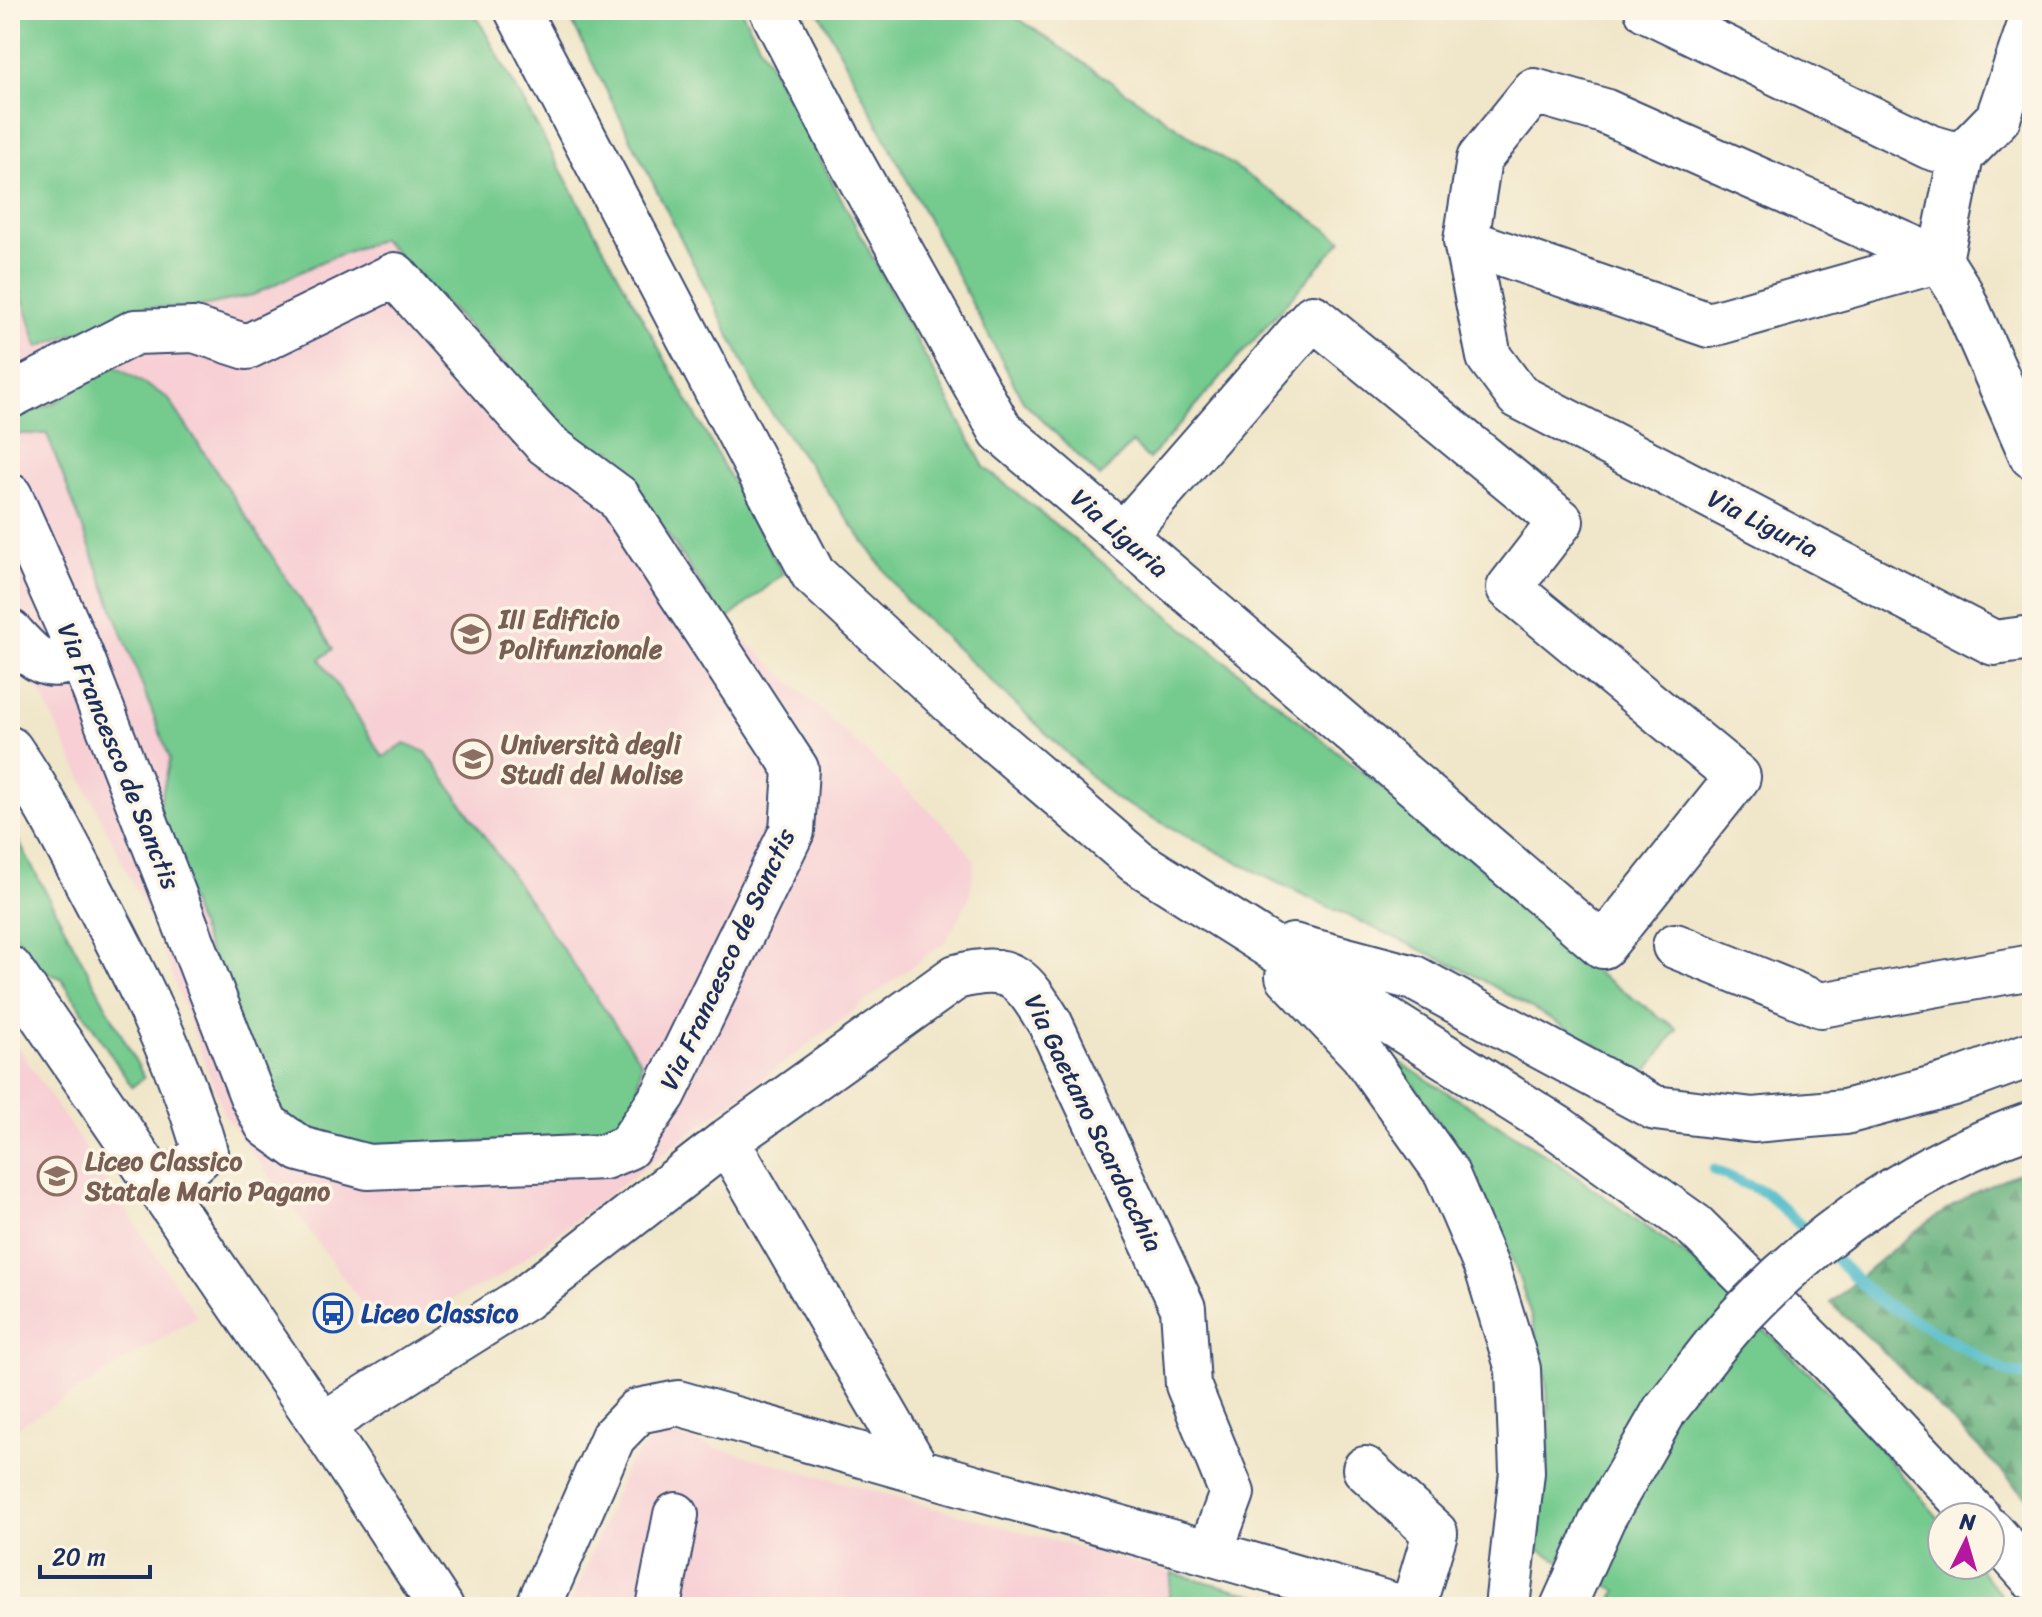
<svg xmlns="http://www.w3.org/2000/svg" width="2042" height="1617" viewBox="0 0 2042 1617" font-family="Sriracha,sans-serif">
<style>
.built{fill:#f7cfd4}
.grass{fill:#74ca8e;stroke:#487c76;stroke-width:2}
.forest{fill:url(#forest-firs);stroke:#3d6e6c;stroke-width:2}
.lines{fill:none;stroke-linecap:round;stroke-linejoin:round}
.stream{stroke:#50bcca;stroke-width:11}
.minor-casing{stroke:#3b4a6e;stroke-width:48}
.minor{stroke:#fff;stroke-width:44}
.minor-bridge-casing{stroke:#3b4a6e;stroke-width:48;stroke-linecap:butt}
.minor-bridge{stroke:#fff;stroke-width:44}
.labels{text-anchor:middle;stroke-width:7;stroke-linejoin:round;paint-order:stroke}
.street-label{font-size:26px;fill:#1b2f5e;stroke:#fcf5e5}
.education-label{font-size:26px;font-weight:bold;fill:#785e54;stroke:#fcf5e5;text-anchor:start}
.transit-label{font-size:26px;font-weight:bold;fill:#164399;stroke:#fcf5e5;text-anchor:start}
</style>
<defs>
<pattern id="forest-firs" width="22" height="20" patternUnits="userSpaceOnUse" patternTransform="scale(2)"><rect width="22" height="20" fill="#5fae79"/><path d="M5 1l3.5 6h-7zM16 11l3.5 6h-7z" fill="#4e8e66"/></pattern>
</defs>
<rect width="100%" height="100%" fill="#fcf5e5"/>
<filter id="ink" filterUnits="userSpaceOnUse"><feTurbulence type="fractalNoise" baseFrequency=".0125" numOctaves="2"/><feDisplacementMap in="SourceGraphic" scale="16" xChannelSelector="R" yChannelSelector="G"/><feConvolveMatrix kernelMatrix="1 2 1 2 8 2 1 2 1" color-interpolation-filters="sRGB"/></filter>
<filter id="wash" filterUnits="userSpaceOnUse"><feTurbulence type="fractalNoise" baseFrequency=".006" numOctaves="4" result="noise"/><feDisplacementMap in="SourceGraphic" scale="32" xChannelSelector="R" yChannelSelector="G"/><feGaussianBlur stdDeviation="1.8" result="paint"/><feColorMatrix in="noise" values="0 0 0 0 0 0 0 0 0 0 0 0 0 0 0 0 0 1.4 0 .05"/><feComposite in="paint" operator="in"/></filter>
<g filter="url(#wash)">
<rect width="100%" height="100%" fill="#f0e6c9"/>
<!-- built -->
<path class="built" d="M 382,239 L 592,454 L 612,449 L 725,621 L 951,831 L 975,861 L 969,899 L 946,941 L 498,1278 L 383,1332 L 224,1114 L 155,930 L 37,686 L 10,655 L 10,257 L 38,347 L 146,307 L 189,309 Z
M 10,1035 L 197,1317 L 10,1432 Z
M 659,1432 L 1172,1573 L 1167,1607 L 570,1607 L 626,1467 Z"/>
<!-- grass -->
<path class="grass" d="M 10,10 L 473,10 L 783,574 L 725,621 L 612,450 L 593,454 L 382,239 L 323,261 L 253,295 L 189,309 L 146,307 L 38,347 L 10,257 Z
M 566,10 L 741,10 L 984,467 L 1525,903 L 1596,972 L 1677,1029 L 1646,1073 L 1470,973 L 1274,881 L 1114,798 L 905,599 L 761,398 Z
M 818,10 L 1006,10 L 1342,240 L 1149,459 L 1132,443 L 1100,477 L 1023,401 Z
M 113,365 L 168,398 L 333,649 L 320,659 L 383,757 L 405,744 L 426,752 L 641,1062 L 636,1108 L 604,1136 L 373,1147 L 311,1136 L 267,1102 L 157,817 L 170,759 L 47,434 L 10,434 L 10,419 L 52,404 Z
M 10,825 L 144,1077 L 132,1087 L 61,978 L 38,969 L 10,926 Z
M 1393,1058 L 1552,1159 L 1691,1259 L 1843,1406 L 1942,1522 L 1942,1565 L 1977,1565 L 2010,1607 L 1610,1607 L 1617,1591 L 1537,1549 C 1545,1496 1551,1444 1547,1391 C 1546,1373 1540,1355 1536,1337 C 1512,1231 1459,1143 1393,1058 Z
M 1172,1573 L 1302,1607 L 1167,1607 Z"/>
<!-- forest -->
<path class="forest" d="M 2032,1168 L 2032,1502 L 1880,1348 L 1830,1303 C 1892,1249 1953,1194 2032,1168 Z"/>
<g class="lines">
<!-- stream -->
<path class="stream" d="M 1714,1170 L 1766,1193 L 1812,1236
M 1827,1251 L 1877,1299 L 2006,1372 L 2032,1377"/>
</g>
</g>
<g filter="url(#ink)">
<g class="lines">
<defs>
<path id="minor" d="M 517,10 L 813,574 L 962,712 L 1137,862 L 1558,1128 L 1695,1226 L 1832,1362 L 1978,1517
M 772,10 L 841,144 L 1001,431 L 1603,946 L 1738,777 L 1509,588 L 1561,521 L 1313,317 L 1123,535
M 1647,10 L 1930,147 L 1961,156
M 1466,241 L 1709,325 L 1940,260
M 1940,260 L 1961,156 L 1998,118 L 2032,19
M 10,396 L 135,332 L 194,330 L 247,347 L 395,275 L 545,443 L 618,497 L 796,769 L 792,831 L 664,1094 L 628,1147 L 604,1157 L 368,1167 L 300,1149 L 267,1125 L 252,1096 L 80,653 L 10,496
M 2032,456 L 1960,292 L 1940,260 L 1604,111 L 1534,91 L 1479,159 L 1466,241 L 1489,357 L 1518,396 L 1994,643 L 2032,638
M 10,632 C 33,657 47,677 80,653
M 10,749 C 43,796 68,847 95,898 C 138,980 180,1063 205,1152 L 162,1190
M 1293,946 L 1414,978 L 1655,1108 L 1753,1120 L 1845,1112 L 1953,1083 L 2032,1054
M 1675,946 L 1821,1005 L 2032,967
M 10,969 L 322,1425 L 441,1607
M 1288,976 L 1362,1054 L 1446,1172 L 1488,1271 L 1518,1369 L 1522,1472 L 1507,1607
M 322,1425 L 525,1298 L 727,1141 L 956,977 C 1012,962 1022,978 1050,1023 L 1183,1308 L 1188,1385 L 1232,1493 L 1210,1553 L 918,1471 L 727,1141
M 1365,1469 L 1435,1533 L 1413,1607
M 1990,1530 L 2032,1577
M 1210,1553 L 1399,1607
M 538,1607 L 613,1437 L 638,1411 L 678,1403 L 918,1471
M 658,1607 L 676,1515
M 1563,1607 L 1603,1518 L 1665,1410"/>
</defs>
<!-- minor casing -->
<use href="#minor" class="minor-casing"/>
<!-- minor -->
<use href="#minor" class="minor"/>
<defs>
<path id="minor-bridge" d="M 1665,1410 C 1691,1378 1714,1343 1742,1314 C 1823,1229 1921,1162 2032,1124"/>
</defs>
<!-- minor-bridge casing -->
<use href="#minor-bridge" class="minor-bridge-casing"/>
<!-- minor-bridge -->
<use href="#minor-bridge" class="minor-bridge"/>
</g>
</g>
<!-- icons -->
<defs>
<symbol id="university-ring" viewBox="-11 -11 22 22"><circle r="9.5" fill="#fcf5e5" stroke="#8d6e63" stroke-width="1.5"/><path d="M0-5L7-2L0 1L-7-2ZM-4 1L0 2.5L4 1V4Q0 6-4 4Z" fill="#8d6e63"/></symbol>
<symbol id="school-ring" viewBox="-11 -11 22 22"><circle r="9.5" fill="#fcf5e5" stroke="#8d6e63" stroke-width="1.5"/><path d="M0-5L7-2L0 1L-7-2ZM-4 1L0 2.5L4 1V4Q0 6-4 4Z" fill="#8d6e63"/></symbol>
<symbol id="bus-ring" viewBox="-11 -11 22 22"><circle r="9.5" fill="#fcf5e5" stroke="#1a4fb4" stroke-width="1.5"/><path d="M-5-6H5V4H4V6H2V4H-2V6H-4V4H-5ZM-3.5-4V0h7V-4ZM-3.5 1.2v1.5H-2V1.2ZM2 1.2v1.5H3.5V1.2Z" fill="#1a4fb4"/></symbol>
</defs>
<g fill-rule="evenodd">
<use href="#university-ring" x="449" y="612" width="44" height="44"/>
<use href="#university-ring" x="451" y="737" width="44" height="44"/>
<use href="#school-ring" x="35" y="1154" width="44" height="44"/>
<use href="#bus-ring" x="311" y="1291" width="44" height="44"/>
</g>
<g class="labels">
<!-- street labels -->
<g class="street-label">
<text transform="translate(1763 523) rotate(27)" y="9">Via Liguria</text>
<text transform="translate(1120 533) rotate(41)" y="9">Via Liguria</text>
<text transform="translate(119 756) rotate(68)" y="9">Via Francesco de Sanctis</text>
<text transform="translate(727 959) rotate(-65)" y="9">Via Francesco de Sanctis</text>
<text transform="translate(1094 1123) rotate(64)" y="9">Via Gaetano Scardocchia</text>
</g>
<!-- education labels -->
<g class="education-label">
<text x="499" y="628">III Edificio<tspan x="499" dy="30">Polifunzionale</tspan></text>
<text x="501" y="753">Università degli<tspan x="501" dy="30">Studi del Molise</tspan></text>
<text x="85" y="1170">Liceo Classico<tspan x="85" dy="30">Statale Mario Pagano</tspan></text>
</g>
<!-- transit labels -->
<g class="transit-label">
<text x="361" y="1322">Liceo Classico</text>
</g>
</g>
<!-- margin -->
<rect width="2042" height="1617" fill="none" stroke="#fcf5e5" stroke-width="40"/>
<!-- north arrow -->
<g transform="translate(1966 1541) rotate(5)"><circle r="38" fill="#fcf5e5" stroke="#a2a6af" stroke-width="2"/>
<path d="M0-6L14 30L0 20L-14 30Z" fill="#b5179e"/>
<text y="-12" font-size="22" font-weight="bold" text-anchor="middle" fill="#1b2f5e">N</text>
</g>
<!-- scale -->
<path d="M40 1565v12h110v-12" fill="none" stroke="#1b2f5e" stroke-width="4"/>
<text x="52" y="1565" font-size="24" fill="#1b2f5e" stroke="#fcf5e5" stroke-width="6" paint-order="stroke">20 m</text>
</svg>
